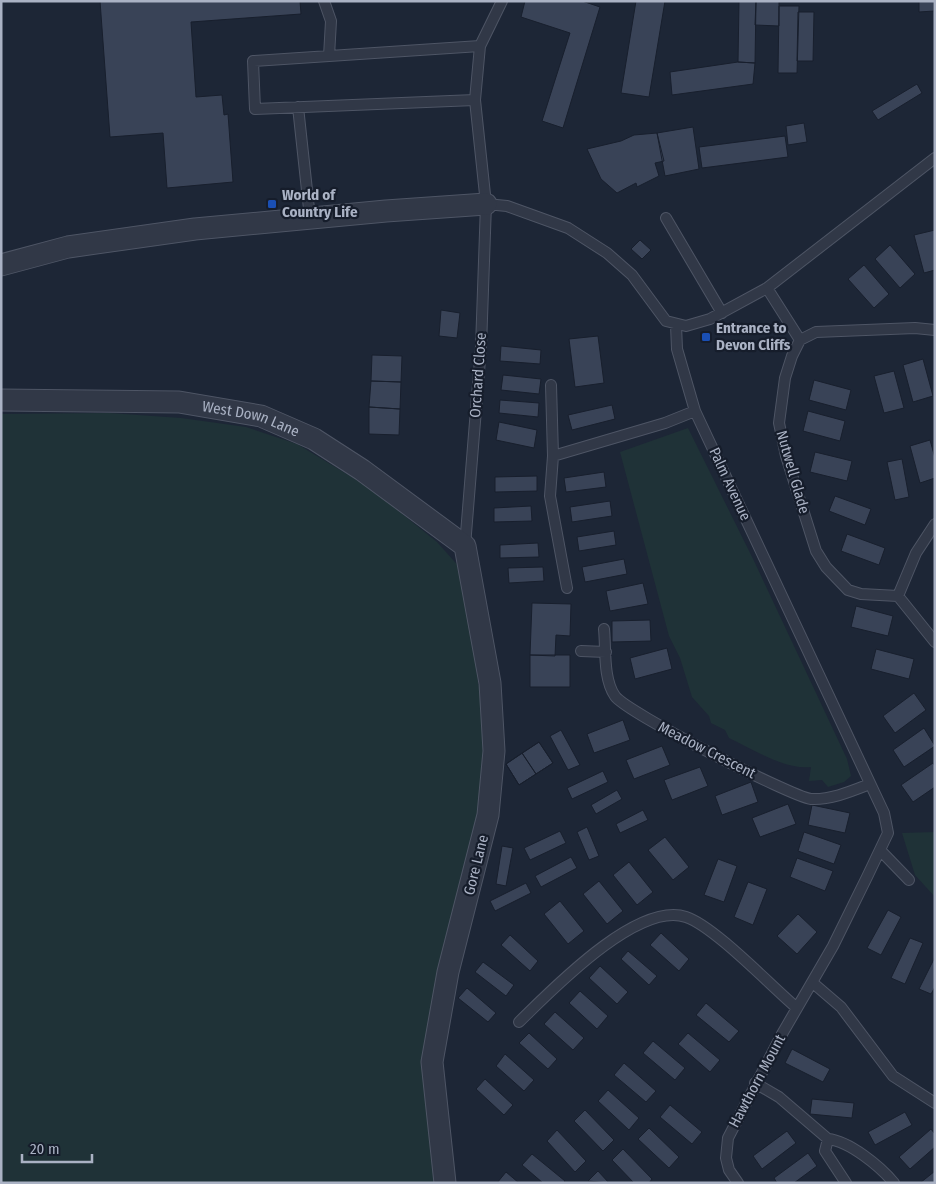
<svg xmlns="http://www.w3.org/2000/svg" width="936" height="1184" viewBox="0 0 936 1184" font-family="'Fira Sans Condensed',sans-serif">
<style>
.green{fill:#1f3237}
.building{fill:#394357;stroke:#181f2d}
.lines{fill:none;stroke-linecap:round;stroke-linejoin:round}
.lane-casing{stroke:#4e5565;stroke-width:12}
.street-casing{stroke:#4e5565;stroke-width:23}
.lane{stroke:#313847;stroke-width:10}
.street{stroke:#313847;stroke-width:21}
.transit-dot{fill:#1a4fb4;stroke:#161d2b;stroke-width:2}
.labels{text-anchor:middle;stroke-width:4.5;stroke-linejoin:round;paint-order:stroke}
.poi-label{font-size:15px;font-weight:bold;fill:#aab2c4;stroke:#161d2b;text-anchor:start}
.street-label{font-size:15px;fill:#aab2c4;stroke:#161d2b}
</style>
<rect width="100%" height="100%" fill="#1d2636"/>
<!-- green -->
<path class="green" d="M 109,413 L 181,418 L 246,427 L 297,444 L 370,488 L 437,542 L 462,570 L 486,737 L 484,790 L 445,961 L 439,1183 L 1,1183 L 1,414 Z
M 688,428 L 755,563 L 847,759 L 851,776 L 844,782 L 828,787 L 822,780 L 809,781 L 811,767 C 784,770 753,749 729,738 L 725,730 L 711,723 L 709,716 L 692,697 L 680,658 L 669,636 L 620,452 Z
M 935,832 L 935,897 L 915,875 L 902,833 Z"/>
<!-- building -->
<path class="building" d="M 100,1 L 300,1 L 301,14 L 191,22 L 196,97 L 222,95 L 224,115 L 228,114 L 233,182 L 167,188 L 163,133 L 110,137 Z
M 525,1 L 582,1 L 600,7 L 563,128 L 542,121 L 570,33 L 521,17 Z
M 636,1 L 665,1 L 649,97 L 621,93 Z
M 739,1 L 756,1 L 755,63 L 738,62 Z
M 756,1 L 779,1 L 779,26 L 755,25 Z
M 919,1 L 934,1 L 934,11 L 919,12 Z
M 779,6 L 799,6 L 797,73 L 778,73 Z
M 798,12 L 814,12 L 813,61 L 797,61 Z
M 738,62 L 755,63 L 753,84 L 672,95 L 670,72 Z
M 917,84 L 922,93 L 878,120 L 872,111 Z
M 804,123 L 807,142 L 788,145 L 786,126 Z
M 693,127 L 699,169 L 665,176 L 657,133 Z
M 657,133 L 664,161 L 655,163 L 659,176 L 637,187 L 636,183 L 617,193 L 601,179 L 587,149 L 621,141 L 634,135 Z
M 785,136 L 788,157 L 702,168 L 699,147 Z
M 935,230 L 935,270 L 924,273 L 914,235 Z
M 640,240 L 651,250 L 642,259 L 631,249 Z
M 890,245 L 915,274 L 900,288 L 875,259 Z
M 864,265 L 889,294 L 874,308 L 848,279 Z
M 441,310 L 460,313 L 457,338 L 439,336 Z
M 598,336 L 604,383 L 575,387 L 569,339 Z
M 501,346 L 541,350 L 540,364 L 500,361 Z
M 372,355 L 402,356 L 401,382 L 371,381 Z
M 923,359 L 933,396 L 913,402 L 903,365 Z
M 894,371 L 904,408 L 884,413 L 874,376 Z
M 503,375 L 541,379 L 539,394 L 501,390 Z
M 814,380 L 851,390 L 846,410 L 809,400 Z
M 371,381 L 401,382 L 400,409 L 369,407 Z
M 500,400 L 539,403 L 538,417 L 499,413 Z
M 612,405 L 615,419 L 572,430 L 568,415 Z
M 369,407 L 400,409 L 399,435 L 369,434 Z
M 808,411 L 845,421 L 840,441 L 803,431 Z
M 499,422 L 537,430 L 534,448 L 496,440 Z
M 930,440 L 935,458 L 935,478 L 920,483 L 910,446 Z
M 815,452 L 852,461 L 847,481 L 810,472 Z
M 902,459 L 909,497 L 895,500 L 887,462 Z
M 604,472 L 606,487 L 566,492 L 564,478 Z
M 537,476 L 537,491 L 495,492 L 495,477 Z
M 835,496 L 871,509 L 865,525 L 829,511 Z
M 610,501 L 612,516 L 572,522 L 570,507 Z
M 531,506 L 532,521 L 494,522 L 494,508 Z
M 614,531 L 616,545 L 579,551 L 577,537 Z
M 847,534 L 885,548 L 879,565 L 841,551 Z
M 538,543 L 539,557 L 500,558 L 500,545 Z
M 624,559 L 627,574 L 585,582 L 582,567 Z
M 543,567 L 544,581 L 509,583 L 508,568 Z
M 643,583 L 648,604 L 610,611 L 606,591 Z
M 532,603 L 571,604 L 570,636 L 556,635 L 555,656 L 530,655 Z
M 856,606 L 893,616 L 888,636 L 851,627 Z
M 650,620 L 651,641 L 612,642 L 612,621 Z
M 667,648 L 672,669 L 635,679 L 630,658 Z
M 876,649 L 914,659 L 909,679 L 871,669 Z
M 530,655 L 570,655 L 570,687 L 530,687 Z
M 914,693 L 926,710 L 895,733 L 883,716 Z
M 623,720 L 630,740 L 594,753 L 587,734 Z
M 924,728 L 935,746 L 904,767 L 893,750 Z
M 561,730 L 580,765 L 568,770 L 550,736 Z
M 539,742 L 553,763 L 519,785 L 506,764 Z
M 539,742 L 553,763 L 536,774 L 522,753 Z
M 662,746 L 670,765 L 634,779 L 626,760 Z
M 522,753 L 536,774 L 519,785 L 506,764 Z
M 933,763 L 935,766 L 935,787 L 913,802 L 901,785 Z
M 700,767 L 708,786 L 672,800 L 664,780 Z
M 603,771 L 608,782 L 572,799 L 567,788 Z
M 751,782 L 758,802 L 722,815 L 715,796 Z
M 617,790 L 622,799 L 596,814 L 591,805 Z
M 788,804 L 796,824 L 760,837 L 752,818 Z
M 812,805 L 850,813 L 845,833 L 808,825 Z
M 643,810 L 648,820 L 620,833 L 616,824 Z
M 587,827 L 599,856 L 589,860 L 577,832 Z
M 560,831 L 566,843 L 530,860 L 524,848 Z
M 804,832 L 841,845 L 834,864 L 798,851 Z
M 665,837 L 689,867 L 673,880 L 648,850 Z
M 502,846 L 513,848 L 506,886 L 496,884 Z
M 571,857 L 577,868 L 541,887 L 535,876 Z
M 797,858 L 833,871 L 825,891 L 790,877 Z
M 718,859 L 737,866 L 724,902 L 704,895 Z
M 629,862 L 653,892 L 637,905 L 613,875 Z
M 599,881 L 623,911 L 607,924 L 583,894 Z
M 748,882 L 767,889 L 753,925 L 734,917 Z
M 526,883 L 531,893 L 495,911 L 490,901 Z
M 560,901 L 584,931 L 568,944 L 544,914 Z
M 888,910 L 901,917 L 881,955 L 867,948 Z
M 798,914 L 817,932 L 797,954 L 777,936 Z
M 661,933 L 689,959 L 679,971 L 650,945 Z
M 510,935 L 538,961 L 530,971 L 501,945 Z
M 910,938 L 923,943 L 905,984 L 891,978 Z
M 628,951 L 657,976 L 649,985 L 621,959 Z
M 935,957 L 935,987 L 931,994 L 919,989 Z
M 483,962 L 514,985 L 506,996 L 475,972 Z
M 600,966 L 628,992 L 617,1004 L 589,978 Z
M 467,988 L 496,1013 L 488,1022 L 458,998 Z
M 580,991 L 608,1016 L 597,1029 L 569,1003 Z
M 706,1003 L 739,1031 L 729,1042 L 696,1015 Z
M 555,1012 L 584,1038 L 573,1050 L 544,1024 Z
M 529,1033 L 557,1059 L 548,1069 L 519,1043 Z
M 688,1033 L 720,1060 L 710,1072 L 678,1044 Z
M 653,1041 L 685,1068 L 675,1080 L 643,1053 Z
M 792,1049 L 830,1069 L 823,1082 L 785,1063 Z
M 505,1054 L 534,1080 L 524,1091 L 496,1066 Z
M 624,1063 L 656,1091 L 646,1102 L 614,1075 Z
M 485,1079 L 513,1105 L 504,1115 L 476,1089 Z
M 608,1090 L 639,1118 L 629,1130 L 598,1101 Z
M 812,1099 L 854,1103 L 852,1118 L 810,1114 Z
M 670,1105 L 702,1132 L 692,1144 L 660,1117 Z
M 585,1110 L 614,1140 L 603,1151 L 574,1121 Z
M 905,1112 L 912,1125 L 875,1145 L 868,1132 Z
M 649,1128 L 679,1157 L 669,1168 L 638,1139 Z
M 931,1129 L 935,1134 L 935,1147 L 910,1169 L 899,1157 Z
M 557,1130 L 586,1161 L 575,1172 L 547,1141 Z
M 787,1131 L 796,1143 L 762,1169 L 753,1156 Z
M 623,1149 L 652,1179 L 649,1183 L 634,1183 L 612,1160 Z
M 808,1153 L 817,1166 L 794,1183 L 777,1183 L 774,1178 Z
M 532,1154 L 565,1181 L 563,1183 L 543,1183 L 522,1165 Z
M 598,1171 L 609,1183 L 588,1181 Z
M 935,1171 L 935,1183 L 920,1183 Z
M 506,1172 L 519,1183 L 497,1183 Z"/>
<g class="lines">
<defs>
<path id="lane" d="M 324,1 L 331,21 L 329,56
M 480,46 L 502,1
M 298,107 L 310,218
M 486,204 L 507,206 L 568,228 L 607,253 L 632,275 L 666,321 L 686,326 L 710,319 L 767,288 L 935,158
M 666,218 L 722,313
M 767,288 L 800,340
M 676,325 L 677,349 L 695,411 L 884,813 L 888,833 L 867,877 L 833,946 L 782,1034 L 728,1138 L 726,1158 L 729,1170 L 738,1183
M 935,330 L 915,328 L 816,332 L 800,340 L 792,356 L 785,378 L 779,423 L 786,456 L 816,551 L 826,567 L 848,590 L 861,594 L 898,596 L 935,642
M 551,385 L 553,456 L 550,496 L 567,588
M 553,456 L 665,423 L 695,411
M 465,546 L 481,347 L 486,204 L 475,100 L 255,109 L 253,61 L 480,46 L 475,100
M 898,596 L 916,553 L 935,524
M 604,629 C 606,649 603,679 615,696 C 626,712 792,797 811,799 C 831,800 852,791 870,784
M 581,651 L 606,652
M 880,850 L 909,880
M 813,983 L 841,1007 L 893,1076 L 935,1103
M 519,1022 C 552,990 637,901 686,917 C 714,926 772,987 797,1008
M 755,1083 L 779,1097 L 828,1139 C 849,1141 880,1166 894,1183
M 828,1139 L 825,1151 L 846,1183"/>
<g id="street">
<path d="M 1,265 L 68,247 L 195,229 L 386,211 L 486,204"/>
<path id="s1" d="M 1,400 L 179,402 L 261,416 L 314,439 L 362,470 L 465,546 L 490,683 L 494,751 L 488,815 L 448,972 L 432,1062 L 445,1183"/>
</g>
</defs>
<!-- lane casing -->
<use href="#lane" class="lane-casing"/>
<!-- street casing -->
<use href="#street" class="street-casing"/>
<!-- lane -->
<use href="#lane" class="lane"/>
<!-- street -->
<use href="#street" class="street"/>
</g>
<!-- markers -->
<g class="transit-dot">
<rect x="267" y="199" width="10" height="10" rx="2.5"/>
<rect x="701" y="332" width="10" height="10" rx="2.5"/>
</g>
<g class="labels">
<!-- poi labels -->
<g class="poi-label">
<text x="282" y="200">World of<tspan x="282" dy="17">Country Life</tspan></text>
<text x="716" y="333">Entrance to<tspan x="716" dy="17">Devon Cliffs</tspan></text>
</g>
<!-- street labels -->
<g class="street-label">
<text transform="translate(478 375) rotate(-86)" y="5">Orchard Close</text>
<text dy="5" stroke="none"><textPath href="#s1" startOffset="252">West Down Lane</textPath></text>
<text transform="translate(793 472) rotate(74)" y="5">Nutwell Glade</text>
<text transform="translate(730 484) rotate(65)" y="5">Palm Avenue</text>
<text transform="translate(707 750) rotate(27)" y="5">Meadow Crescent</text>
<text transform="translate(476 865) rotate(-76)" y="5">Gore Lane</text>
<text transform="translate(757 1081) rotate(-62)" y="5">Hawthorn Mount</text>
</g>
</g>
<!-- border -->
<rect width="936" height="1184" fill="none" stroke="#aab2c4" stroke-width="5"/>
<!-- scale -->
<path d="M22 1154v8h70v-8" fill="none" stroke="#aab2c4" stroke-width="2.5"/>
<text x="30" y="1154" font-size="15" fill="#aab2c4" stroke="#161d2b" stroke-width="4" paint-order="stroke">20 m</text>
</svg>
